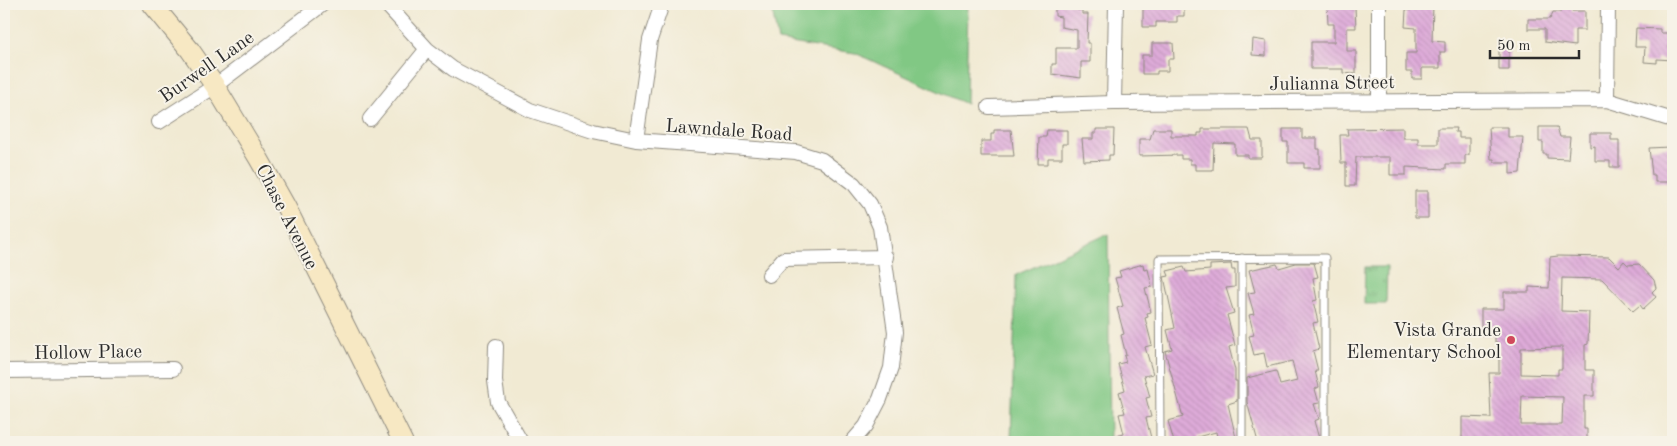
<svg xmlns="http://www.w3.org/2000/svg" width="1677" height="446" viewBox="0 0 1677 446" font-family="'Old Standard TT',serif">
<style>
.green{fill:#81c884;stroke:#567a58}
.park{fill:url(#park-tufts);stroke:#567a58}
.building{fill:url(#building-back-hatch);fill-rule:evenodd}
.lines{fill:none;stroke-linecap:round;stroke-linejoin:round}
.lane-casing{stroke:#8e8a7f;stroke-width:9}
.street-casing{stroke:#8e8a7f;stroke-width:16}
.secondary-casing{stroke:#8e8a7f;stroke-width:21}
.lane{stroke:#fff;stroke-width:7}
.street{stroke:#fff;stroke-width:14}
.secondary{stroke:#f7e8c3;stroke-width:19}
.poi-dot{fill:#d1495b;stroke:#f7f3e8;stroke-width:2}
.labels{text-anchor:middle;stroke-width:4;stroke-linejoin:round;paint-order:stroke}
.street-label{font-size:19px;fill:#2b2b2b;stroke:#f7f3e8}
.poi-label{font-size:19px;fill:#2b2b2b;stroke:#f7f3e8;text-anchor:end}
</style>
<defs>
<pattern id="park-tufts" width="24" height="20" patternUnits="userSpaceOnUse" patternTransform="scale(1.25)"><rect width="24" height="20" fill="#81c884"/><path d="M3 7l-1-3M5 7V3M7 7l1-3M15 17l-1-3M17 17v-4M19 17l1-3" fill="none" stroke="#6aa36c"/></pattern>
<pattern id="building-back-hatch" width="6" height="6" patternUnits="userSpaceOnUse" patternTransform="scale(1.25)"><rect width="6" height="6" fill="#deabd9"/><path d="M-1 5l2 2M0 0l6 6M5-1l2 2" fill="none" stroke="#bf93ba"/></pattern>
</defs>
<rect width="100%" height="100%" fill="#f7f3e8"/>
<filter id="ink" filterUnits="userSpaceOnUse"><feTurbulence type="fractalNoise" baseFrequency=".02" numOctaves="2"/><feDisplacementMap in="SourceGraphic" scale="10" xChannelSelector="R" yChannelSelector="G"/><feConvolveMatrix kernelMatrix="1 2 1 2 8 2 1 2 1" color-interpolation-filters="sRGB"/></filter>
<filter id="wash" filterUnits="userSpaceOnUse"><feTurbulence type="fractalNoise" baseFrequency=".0096" numOctaves="4" result="noise"/><feDisplacementMap in="SourceGraphic" scale="20" xChannelSelector="R" yChannelSelector="G"/><feGaussianBlur stdDeviation="1.12" result="paint"/><feColorMatrix in="noise" values="0 0 0 0 0 0 0 0 0 0 0 0 0 0 0 0 0 1.4 0 .05"/><feComposite in="paint" operator="in"/></filter>
<g filter="url(#wash)">
<rect width="100%" height="100%" fill="#f1ead3"/>
<!-- green -->
<path class="green" d="M 771,4 L 968,4 L 966,104 L 855,53 L 778,41 Z
M 1108,234 L 1110,442 L 1011,442 L 1016,275 Z"/>
<!-- park -->
<path class="park" d="M 1365,267 L 1387,267 L 1386,304 L 1364,304 Z"/>
<g id="blocks">
<!-- building -->
<path class="building" d="M 1055,4 L 1077,4 L 1077,10 L 1082,10 L 1082,14 L 1088,14 L 1087,43 L 1090,43 L 1090,62 L 1081,62 L 1081,78 L 1052,74 L 1052,64 L 1056,64 L 1056,48 L 1077,48 L 1077,30 L 1061,27 L 1061,17 L 1055,16 Z
M 1152,4 L 1184,4 L 1184,16 L 1177,16 L 1177,22 L 1156,22 L 1156,27 L 1143,27 L 1143,8 L 1152,8 Z
M 1327,4 L 1349,4 L 1349,7 L 1355,7 L 1356,28 L 1347,28 L 1347,51 L 1356,51 L 1356,74 L 1343,73 L 1343,69 L 1311,69 L 1311,42 L 1334,42 L 1334,24 L 1328,24 Z
M 1416,4 L 1433,4 L 1432,41 L 1445,42 L 1445,52 L 1440,52 L 1440,68 L 1422,68 L 1422,79 L 1412,79 L 1412,72 L 1406,72 L 1406,53 L 1416,53 L 1416,28 L 1405,27 L 1406,10 L 1411,10 L 1411,7 L 1415,7 Z
M 1561,4 L 1572,4 L 1572,11 L 1585,11 L 1585,30 L 1575,30 L 1575,46 L 1545,42 L 1545,29 L 1528,29 L 1528,19 L 1550,19 L 1553,12 L 1561,12 Z
M 1636,28 L 1660,29 L 1660,33 L 1670,33 L 1669,48 L 1673,49 L 1673,60 L 1657,59 L 1657,63 L 1644,62 L 1645,47 L 1635,47 Z
M 1253,39 L 1266,41 L 1266,56 L 1252,55 Z
M 1152,43 L 1173,43 L 1174,59 L 1168,59 L 1168,71 L 1157,71 L 1157,74 L 1142,74 L 1142,55 L 1152,55 Z
M 1499,47 L 1509,47 L 1509,70 L 1499,70 Z
M 1489,127 L 1508,127 L 1508,137 L 1523,137 L 1520,173 L 1510,174 L 1510,162 L 1494,162 L 1494,159 L 1491,159 Z
M 1539,127 L 1557,127 L 1560,137 L 1570,137 L 1568,159 L 1547,158 L 1547,154 L 1543,154 L 1543,142 L 1539,142 Z
M 1403,128 L 1403,138 L 1418,138 L 1418,144 L 1438,144 L 1438,128 L 1456,128 L 1455,132 L 1459,132 L 1459,138 L 1469,138 L 1469,155 L 1465,155 L 1465,164 L 1446,164 L 1446,169 L 1406,167 L 1406,175 L 1390,175 L 1390,157 L 1356,157 L 1355,186 L 1346,186 L 1346,163 L 1341,163 L 1340,135 L 1348,135 L 1347,129 Z
M 1096,129 L 1114,129 L 1113,155 L 1109,155 L 1109,160 L 1084,161 L 1082,139 L 1093,139 L 1093,133 L 1096,133 Z
M 1153,129 L 1171,129 L 1171,136 L 1198,136 L 1198,133 L 1202,133 L 1202,129 L 1249,129 L 1252,140 L 1262,140 L 1262,156 L 1261,158 L 1248,158 L 1248,155 L 1235,155 L 1235,144 L 1214,143 L 1213,170 L 1195,170 L 1195,164 L 1190,164 L 1190,159 L 1181,159 L 1181,155 L 1139,156 L 1139,139 L 1150,139 Z
M 1283,129 L 1302,129 L 1302,138 L 1317,138 L 1317,149 L 1320,149 L 1320,168 L 1304,168 L 1304,163 L 1288,163 L 1288,142 L 1283,142 Z
M 994,130 L 1011,130 L 1014,156 L 981,156 L 981,141 L 991,141 L 991,134 L 994,134 Z
M 1047,130 L 1067,130 L 1067,144 L 1062,144 L 1062,158 L 1048,158 L 1048,164 L 1038,164 L 1039,137 L 1046,137 Z
M 1590,133 L 1611,133 L 1611,140 L 1619,140 L 1619,167 L 1610,167 L 1610,161 L 1595,161 L 1595,146 L 1590,147 Z
M 1669,147 L 1669,157 L 1673,157 L 1673,182 L 1655,182 L 1655,175 L 1652,175 L 1649,148 Z
M 1415,191 L 1428,191 L 1428,218 L 1415,218 Z
M 1558,256 L 1609,257 L 1619,267 L 1624,261 L 1628,265 L 1639,264 L 1654,280 L 1656,288 L 1652,292 L 1656,297 L 1643,309 L 1640,305 L 1633,311 L 1602,279 L 1562,278 L 1561,311 L 1589,312 L 1588,344 L 1585,345 L 1585,370 L 1594,370 L 1594,396 L 1584,396 L 1584,429 L 1587,429 L 1587,442 L 1462,442 L 1462,417 L 1491,418 L 1489,373 L 1499,373 L 1499,343 L 1495,343 L 1495,335 L 1481,335 L 1481,309 L 1504,309 L 1504,292 L 1529,292 L 1529,287 L 1549,288 L 1550,257 ZM 1562,347 L 1562,369 L 1558,369 L 1558,375 L 1521,374 L 1521,348 ZM 1522,396 L 1563,397 L 1562,425 L 1521,425 Z
M 1296,263 L 1314,263 L 1318,277 L 1313,278 L 1317,300 L 1313,301 L 1318,322 L 1313,323 L 1319,349 L 1313,351 L 1318,371 L 1315,371 L 1319,387 L 1315,389 L 1319,403 L 1314,404 L 1319,419 L 1314,421 L 1320,442 L 1258,442 L 1247,402 L 1247,378 L 1276,371 L 1280,385 L 1297,381 L 1292,361 L 1267,367 L 1264,353 L 1254,355 L 1249,336 L 1254,335 L 1249,315 L 1254,314 L 1248,293 L 1255,292 L 1249,270 L 1277,264 L 1279,268 Z
M 1143,264 L 1144,270 L 1148,269 L 1152,287 L 1145,288 L 1151,312 L 1147,313 L 1148,317 L 1145,318 L 1152,345 L 1145,347 L 1153,374 L 1144,376 L 1150,397 L 1146,398 L 1151,417 L 1146,418 L 1151,438 L 1142,442 L 1104,442 L 1103,439 L 1124,434 L 1119,414 L 1125,413 L 1119,392 L 1125,390 L 1118,364 L 1126,362 L 1124,356 L 1126,355 L 1121,335 L 1124,334 L 1117,308 L 1123,306 L 1115,278 L 1121,277 L 1119,271 Z
M 1231,264 L 1232,270 L 1235,270 L 1235,287 L 1226,288 L 1234,313 L 1227,315 L 1235,345 L 1229,347 L 1235,370 L 1235,381 L 1237,381 L 1237,401 L 1228,404 L 1237,442 L 1218,442 L 1216,432 L 1197,437 L 1199,442 L 1174,442 L 1168,421 L 1183,417 L 1165,351 L 1172,349 L 1167,330 L 1175,328 L 1164,277 L 1169,276 L 1167,271 L 1184,267 L 1186,272 L 1210,270 L 1210,265 Z"/>
</g>
</g>
<g filter="url(#ink)">
<use href="#blocks" fill-opacity="0" stroke="#8e8a7f" stroke-width="1"/>
<g class="lines">
<defs>
<path id="lane" d="M 1160,442 L 1159,259 L 1325,258 L 1325,442
M 1242,442 L 1242,258"/>
<path id="street" d="M 386,4 L 427,49 L 453,69 L 530,110 L 593,131 L 636,140 L 796,152 L 822,160 L 854,184 L 870,204 L 880,227 L 895,332 L 891,368 L 880,399 L 866,426 L 852,442
M 1607,100 L 1608,4
M 1379,101 L 1379,4
M 1114,103 L 1116,4
M 989,107 L 1114,103 L 1607,100 L 1673,120
M 370,119 L 427,49
M 159,122 L 215,86 L 323,4
M 636,140 L 650,40 L 662,4
M 769,275 L 783,259 L 886,257
M 496,346 L 495,381 L 498,402 L 521,442
M 4,371 L 173,369"/>
<path id="secondary" d="M 152,4 L 190,50 L 215,86 L 259,159 L 286,207 L 403,442"/>
</defs>
<!-- lane casing -->
<use href="#lane" class="lane-casing"/>
<!-- street casing -->
<use href="#street" class="street-casing"/>
<!-- secondary casing -->
<use href="#secondary" class="secondary-casing"/>
<!-- lane -->
<use href="#lane" class="lane"/>
<!-- street -->
<use href="#street" class="street"/>
<!-- secondary -->
<use href="#secondary" class="secondary"/>
</g>
</g>
<!-- markers -->
<circle class="poi-dot" cx="1511" cy="340" r="5"/>
<g class="labels">
<!-- street labels -->
<g class="street-label">
<text transform="translate(206 66) rotate(-35)" y="7">Burwell Lane</text>
<text transform="translate(1332 82) rotate(-1)" y="7">Julianna Street</text>
<text transform="translate(729 129) rotate(4)" y="7">Lawndale Road</text>
<text transform="translate(288 216) rotate(63)" y="7">Chase Avenue</text>
<text transform="translate(88 351) rotate(-1)" y="7">Hollow Place</text>
</g>
<!-- poi labels -->
<g class="poi-label">
<text x="1501" y="336">Vista Grande<tspan x="1501" dy="22">Elementary School</tspan></text>
</g>
</g>
<!-- margin -->
<rect width="1677" height="446" fill="none" stroke="#f7f3e8" stroke-width="20"/>
<!-- scale -->
<path d="M1490 50v8h89v-8" fill="none" stroke="#2b2b2b" stroke-width="2.5"/>
<text x="1497" y="50" font-size="15" fill="#2b2b2b" stroke="#f7f3e8" stroke-width="4" paint-order="stroke">50 m</text>
</svg>
